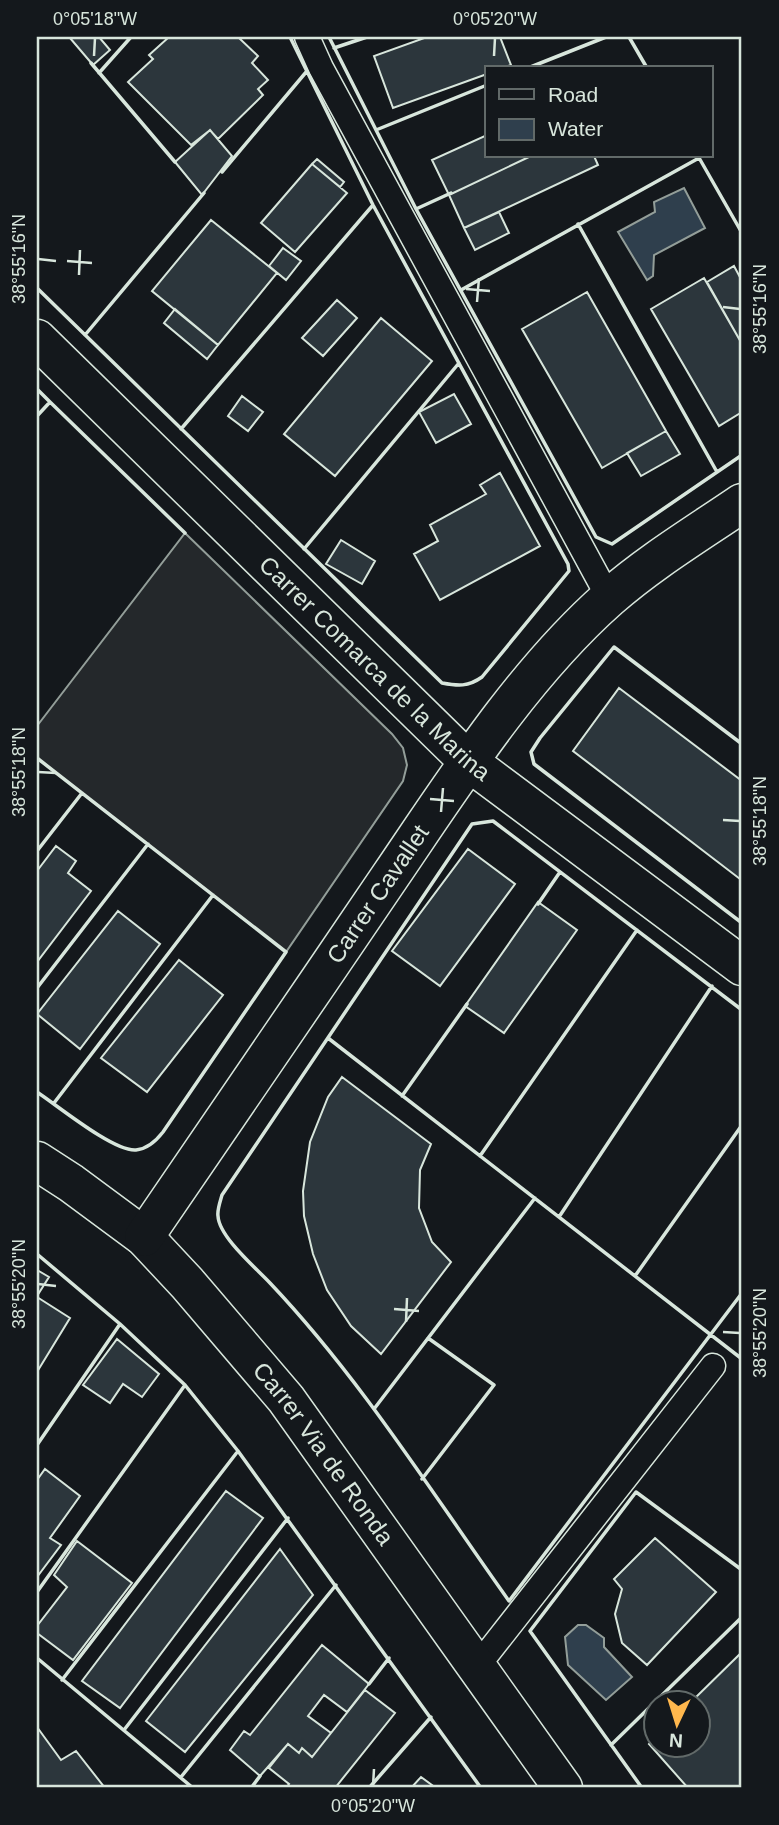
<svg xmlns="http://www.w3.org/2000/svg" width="779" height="1825" viewBox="0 0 779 1825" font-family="Arial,sans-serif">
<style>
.parking{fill:#24282b;stroke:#939e99;stroke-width:2}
.water{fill:#2f3f4d;stroke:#939e99;stroke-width:2}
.building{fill:#2c363c;stroke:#d8e6dc;stroke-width:2}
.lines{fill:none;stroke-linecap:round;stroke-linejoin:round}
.lane-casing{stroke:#d8e6dc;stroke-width:27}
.street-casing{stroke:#d8e6dc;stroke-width:41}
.lane{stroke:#14181c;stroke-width:24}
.street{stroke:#14181c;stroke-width:38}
.wall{stroke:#d8e6dc;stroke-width:3.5}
.ticks{fill:none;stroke:#d8e6dc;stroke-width:2.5}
.labels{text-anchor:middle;stroke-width:5;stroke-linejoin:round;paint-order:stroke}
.street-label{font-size:24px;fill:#d8e6dc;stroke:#14181c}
.neatline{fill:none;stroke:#d8e6dc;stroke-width:2.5}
.ticks-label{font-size:18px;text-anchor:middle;fill:#d8e6dc}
</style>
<rect width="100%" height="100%" fill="#14181c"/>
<!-- parking -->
<path class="parking" d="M 185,533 L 392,734 L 403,748 L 407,765 L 403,781 L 286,952 L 37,758 L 37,726 Z"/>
<!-- water -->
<path class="water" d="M 684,188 L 705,228 L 654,255 L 653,276 L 647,280 L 618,232 L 655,212 L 654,202 Z
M 578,1625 L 586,1625 L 604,1638 L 604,1647 L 632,1677 L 606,1700 L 568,1665 L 565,1637 Z"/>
<!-- building -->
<path class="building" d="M 72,37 L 99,37 L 110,50 L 93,65 L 70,38 Z
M 169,37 L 238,37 L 258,56 L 252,63 L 268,80 L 258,89 L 263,95 L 218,139 L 210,130 L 191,145 L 128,82 L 153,59 L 149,55 Z
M 427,37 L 500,37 L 511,65 L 503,68 L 487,68 L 487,74 L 393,108 L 374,56 Z
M 210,130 L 232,156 L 202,195 L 175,162 Z
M 487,135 L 487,156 L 531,156 L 449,195 L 432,160 Z
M 531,156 L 594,156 L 598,165 L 464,228 L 449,195 Z
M 317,159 L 344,182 L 340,187 L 312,164 Z
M 312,164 L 347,193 L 295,252 L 261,223 Z
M 499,212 L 509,233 L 475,250 L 464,228 Z
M 211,220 L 277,273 L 218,345 L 152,291 Z
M 283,248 L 301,261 L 286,280 L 269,266 Z
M 734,266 L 742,281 L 742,344 L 707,282 Z
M 704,278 L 742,344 L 742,412 L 719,426 L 651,309 Z
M 587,292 L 666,431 L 602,468 L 522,329 Z
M 337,300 L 357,318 L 323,356 L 302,338 Z
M 175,309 L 218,345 L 207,359 L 164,323 Z
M 381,318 L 432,361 L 335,476 L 284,434 Z
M 454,394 L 471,424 L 436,443 L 419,412 Z
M 242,396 L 263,412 L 248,431 L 228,416 Z
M 666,431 L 680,454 L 641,476 L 627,453 Z
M 500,473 L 540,546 L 440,600 L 414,554 L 438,541 L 430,525 L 486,494 L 480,485 Z
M 341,540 L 375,561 L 362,584 L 326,564 Z
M 619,688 L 742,781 L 742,877 L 740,879 L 573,751 Z
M 56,846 L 76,861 L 68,873 L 91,891 L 37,962 L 37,871 Z
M 468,849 L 515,884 L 440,986 L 392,951 Z
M 538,902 L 577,930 L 504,1033 L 465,1006 Z
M 118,911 L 160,944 L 80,1049 L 37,1014 Z
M 179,960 L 223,995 L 147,1092 L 101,1058 Z
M 342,1077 L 431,1144 L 420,1170 L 419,1208 L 432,1242 L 451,1262 L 381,1354 L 351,1326 L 327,1290 L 313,1254 L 304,1216 L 303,1191 L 310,1142 L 328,1097 Z
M 37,1270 L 49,1277 L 37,1296 Z
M 37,1297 L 70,1318 L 37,1372 Z
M 117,1339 L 159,1374 L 142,1397 L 123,1384 L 110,1403 L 83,1385 Z
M 45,1469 L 80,1496 L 50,1538 L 61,1545 L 37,1577 L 37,1480 Z
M 226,1491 L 263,1518 L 120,1708 L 82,1681 Z
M 655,1538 L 716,1592 L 647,1665 L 622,1643 L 615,1614 L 622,1589 L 614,1579 Z
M 77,1541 L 132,1583 L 73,1660 L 37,1633 L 37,1626 L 67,1587 L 54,1575 Z
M 280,1549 L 313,1595 L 185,1752 L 146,1721 Z
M 322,1645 L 369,1684 L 347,1712 L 324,1695 L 308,1716 L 331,1733 L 312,1757 L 302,1748 L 299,1753 L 288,1744 L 260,1776 L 230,1750 L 244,1731 L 250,1735 Z
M 742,1652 L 742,1788 L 688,1788 L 649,1744 L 656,1737 L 656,1744 L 698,1744 L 698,1702 L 691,1702 Z
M 365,1690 L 395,1713 L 335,1788 L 286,1788 L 289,1784 L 269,1768 L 288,1744 L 299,1753 L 302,1748 L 312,1757 Z
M 37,1727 L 61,1760 L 76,1751 L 105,1788 L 37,1788 Z
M 421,1777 L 436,1788 L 411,1788 Z"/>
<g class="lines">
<defs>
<path id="lane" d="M 307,37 L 321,68 L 609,598
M 476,1668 L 713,1366"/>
<g id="street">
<path id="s1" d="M 37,339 L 469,762 L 742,966"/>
<path id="s2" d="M 37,1161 L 71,1183 L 144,1237 L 187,1283 L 286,1399 L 563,1788"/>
<path id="s3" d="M 144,1237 C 226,1117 309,996 391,875 C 455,781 523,674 609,598 C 650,562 698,533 742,503"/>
</g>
</defs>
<!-- lane casing -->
<use href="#lane" class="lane-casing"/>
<!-- street casing -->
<use href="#street" class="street-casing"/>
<!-- lane -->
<use href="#lane" class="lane"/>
<!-- street -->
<use href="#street" class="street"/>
<!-- wall -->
<path class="wall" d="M 329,37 L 416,209 L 596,537 L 612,544 L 742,455
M 629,37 L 647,68
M 334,48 L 367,37
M 91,63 L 175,162
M 528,68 L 606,37
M 99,73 L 131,37
M 376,130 L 487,85
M 698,156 L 742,233
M 222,172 L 307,71
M 416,209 L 451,193
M 578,224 L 717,472
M 37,288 L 442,683 C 458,686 468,687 482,677 L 569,571 L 568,564 L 373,205 L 290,37
M 461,290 L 699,158
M 85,335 L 204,193
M 37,389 L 50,402 L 37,416
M 50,402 L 185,533
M 181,429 L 373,205
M 304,549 L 459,363
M 742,744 L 614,647 L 540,738 L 531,752 L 534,764 L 742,923
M 37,758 L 286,952 L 163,1132 C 156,1141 148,1149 136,1150 C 114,1152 58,1106 37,1092
M 37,851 L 82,793
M 538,904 L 560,872
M 37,988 L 148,844
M 742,1010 L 493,821 L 472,824 L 222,1195 C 220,1202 217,1210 218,1216 C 219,1237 256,1268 270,1283 C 361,1379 432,1493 509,1601 L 742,1293
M 328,1038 L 742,1359
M 402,1096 L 467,1004
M 54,1103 L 213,895
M 480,1156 L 637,930
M 559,1217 L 712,986
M 37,1254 L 120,1324
M 635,1276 L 742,1125
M 374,1409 L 535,1198
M 37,1445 L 120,1324 L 185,1385 L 238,1451 L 481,1788
M 422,1479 L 494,1385 L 428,1338
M 37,1592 L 185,1385
M 37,1658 L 193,1788
M 62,1680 L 238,1451
M 369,1684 L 389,1658
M 124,1730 L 288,1518
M 611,1745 L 742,1617
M 181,1777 L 336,1585
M 251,1788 L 260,1776
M 369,1788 L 431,1717
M 642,1788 L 530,1631 L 636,1492 L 742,1570"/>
</g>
<!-- ticks -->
<path class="ticks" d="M 94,56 L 95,38M 494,56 L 495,38M 38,259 L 56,261M 67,261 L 92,263M 79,275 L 80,250M 466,289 L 490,291M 477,302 L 479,278M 723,307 L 740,309M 38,772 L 56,773M 430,799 L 454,801M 441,812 L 443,788M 723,820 L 740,821M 38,1284 L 56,1286M 394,1309 L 419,1311M 406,1322 L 407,1298M 723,1332 L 740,1333M 373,1786 L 374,1769"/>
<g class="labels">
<!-- street labels -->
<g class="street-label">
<text dy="8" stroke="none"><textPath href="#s1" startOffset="472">Carrer Comarca de la Marina</textPath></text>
<text dy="8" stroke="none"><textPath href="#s3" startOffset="415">Carrer Cavallet</textPath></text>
<text dy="8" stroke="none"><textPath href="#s2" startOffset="413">Carrer Via de Ronda</textPath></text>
</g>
</g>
<!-- border -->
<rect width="779" height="1825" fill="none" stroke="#14181c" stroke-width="77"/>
<!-- legend -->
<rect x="485" y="66" width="228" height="91" fill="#14181c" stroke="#626a69" stroke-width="2"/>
<rect x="499" y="89" width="35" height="10" fill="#14181c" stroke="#626a69" stroke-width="2"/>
<text x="548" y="102" font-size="21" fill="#d8e6dc">Road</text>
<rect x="499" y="119" width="35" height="21" fill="#2f3f4d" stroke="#626a69" stroke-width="2"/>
<text x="548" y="136" font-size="21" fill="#d8e6dc">Water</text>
<!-- north arrow -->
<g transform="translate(677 1724) rotate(184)"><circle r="33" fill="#14181c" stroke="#626a69" stroke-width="2"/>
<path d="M0-5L12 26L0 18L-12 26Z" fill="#ffb74d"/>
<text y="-10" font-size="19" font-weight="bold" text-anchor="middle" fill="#d8e6dc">N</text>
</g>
<rect x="38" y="38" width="702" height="1748" class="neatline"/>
<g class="ticks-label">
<text x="95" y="25">0°05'18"W</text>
<text x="495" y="25">0°05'20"W</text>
<text transform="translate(19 259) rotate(-90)" y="6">38°55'16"N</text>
<text transform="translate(760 309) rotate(-90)" y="6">38°55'16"N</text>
<text transform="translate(19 772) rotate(-90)" y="6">38°55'18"N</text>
<text transform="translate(760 821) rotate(-90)" y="6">38°55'18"N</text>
<text transform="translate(19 1284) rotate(-90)" y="6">38°55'20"N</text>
<text transform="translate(760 1333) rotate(-90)" y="6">38°55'20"N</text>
<text x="373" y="1812">0°05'20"W</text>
</g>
</svg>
